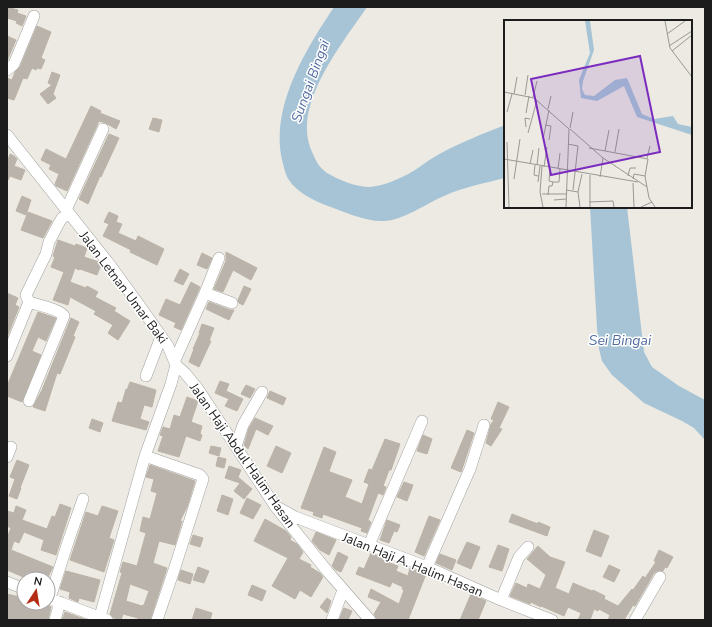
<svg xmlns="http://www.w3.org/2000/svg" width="712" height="627" viewBox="0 0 712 627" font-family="'Nunito Sans',sans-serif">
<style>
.water{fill:#a7c4d6}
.building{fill:#b9b3ac;stroke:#bcb3a6;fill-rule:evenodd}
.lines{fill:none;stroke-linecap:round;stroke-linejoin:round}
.minor-casing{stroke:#a0a0a0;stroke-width:12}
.minor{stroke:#fff;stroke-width:11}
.labels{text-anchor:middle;stroke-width:3;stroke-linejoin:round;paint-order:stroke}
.street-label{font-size:13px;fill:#1c1c1c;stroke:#fff}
.water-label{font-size:14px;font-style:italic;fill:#526da1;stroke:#fff}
.inset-road{fill:none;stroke:#999893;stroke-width:1}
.view{fill:#7b2cbf;fill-opacity:0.15;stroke:#7b2cbf;stroke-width:2}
.inset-edge{fill:none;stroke:#1c1c1c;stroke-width:2}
</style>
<rect width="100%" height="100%" fill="#eceae2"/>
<!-- water -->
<path class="water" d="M 334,7 L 367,7 C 342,44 289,108 313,154 C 317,163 319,167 327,173 C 339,180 356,187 370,187 C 383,186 399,179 410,173 C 419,168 427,161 436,156 C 457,144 482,134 505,125 L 505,178 C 485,183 464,187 444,196 C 427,203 402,221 384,221 C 367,222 344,212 328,206 C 315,201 297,193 289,180 C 285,175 284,166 282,160 C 270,107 306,49 334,7 Z
M 590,207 L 627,207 L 644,352 L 652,367 L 679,386 L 705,400 L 705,440 L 694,428 L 682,421 L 644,403 L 612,375 L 602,361 L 599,349 L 597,328 Z"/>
<!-- building -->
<path class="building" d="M 7,7 L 18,10 L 17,13 L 26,16 L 22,26 L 16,23 L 17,21 L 7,18 Z
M 37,26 L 51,32 L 41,58 L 45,60 L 41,69 L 37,68 L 36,70 L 32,68 L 27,79 L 23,78 L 14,100 L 7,98 L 7,78 L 12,80 L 15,72 L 20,67 Z
M 7,36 L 16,40 L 7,61 Z
M 52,72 L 60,75 L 53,94 L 56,98 L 48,104 L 40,94 L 52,85 L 48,83 Z
M 91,106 L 101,111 L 100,113 L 120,121 L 116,129 L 106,123 L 99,121 L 67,191 L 56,186 L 55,184 L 59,174 L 49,169 L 51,165 L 41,160 L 46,149 L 66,159 Z
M 153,118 L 162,120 L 159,132 L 149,129 Z
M 109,134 L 119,138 L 101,177 L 100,176 L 88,204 L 79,199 Z
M 10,154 L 14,156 L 17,159 L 14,166 L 25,170 L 21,180 L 10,176 L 7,182 L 7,163 Z
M 22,196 L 31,200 L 26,215 L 16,211 Z
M 28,212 L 52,221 L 43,238 L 21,230 Z
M 109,212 L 118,216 L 116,222 L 122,224 L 118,233 L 136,241 L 138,236 L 164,249 L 157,265 L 130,252 L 131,250 L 103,236 L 109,224 L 104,222 Z
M 58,240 L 75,246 L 76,244 L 87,248 L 84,257 L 99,262 L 101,265 L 97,275 L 80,269 L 79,270 L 75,268 L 70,282 L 86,288 L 87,286 L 98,292 L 95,297 L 116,308 L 114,311 L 130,321 L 118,340 L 108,333 L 113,325 L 94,314 L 96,311 L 70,297 L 68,305 L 53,300 L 64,272 L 51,267 L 55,257 L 53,256 Z
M 226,252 L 257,268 L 251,280 L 233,270 L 223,292 L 214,289 L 226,261 Z
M 202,253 L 212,258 L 207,269 L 197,265 Z
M 180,269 L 189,274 L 183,285 L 174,281 Z
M 191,282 L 200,287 L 181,330 L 174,327 L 176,323 L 159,315 L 166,299 L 180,305 Z
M 244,286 L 251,289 L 243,305 L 239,303 L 238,300 Z
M 7,293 L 18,298 L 15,305 L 19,307 L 7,337 Z
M 209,302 L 230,310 L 234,310 L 229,320 L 206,309 Z
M 38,312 L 56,318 L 46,341 L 38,337 L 32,351 L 41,355 L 22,402 L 7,396 L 7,386 Z
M 71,318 L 79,322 L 73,336 L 75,337 L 60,374 L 57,373 L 45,411 L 33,407 L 42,390 Z
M 202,324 L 214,328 L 209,341 L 211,341 L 199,367 L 189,362 L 194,349 L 193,349 L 200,333 L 199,333 Z
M 220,381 L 229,384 L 226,391 L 243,399 L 237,411 L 225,406 L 229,399 L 215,393 Z
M 130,382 L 156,390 L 152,407 L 144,405 L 140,419 L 149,422 L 146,430 L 112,421 L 118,402 L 122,403 L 126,389 L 127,390 Z
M 246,385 L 255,389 L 250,398 L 241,394 Z
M 270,391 L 286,398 L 283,405 L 267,398 Z
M 187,397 L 198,401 L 191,422 L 202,426 L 200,434 L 202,435 L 200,441 L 186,436 L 179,457 L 158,451 L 163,436 L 160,435 L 163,427 L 170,429 L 174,415 L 180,417 Z
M 498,402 L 509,407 L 499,428 L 502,429 L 491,446 L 486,443 L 491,424 L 494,420 L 491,419 Z
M 255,418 L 273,426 L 268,435 L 256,429 L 248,449 L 244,445 L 249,428 Z
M 92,419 L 103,423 L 100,432 L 89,428 Z
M 467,430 L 474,433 L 461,472 L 451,468 Z
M 423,435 L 432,439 L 427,454 L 417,451 Z
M 385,439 L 400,444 L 391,470 L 389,470 L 383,486 L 386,487 L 383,495 L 378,493 L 368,520 L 371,522 L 367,533 L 361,531 L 362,528 L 323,514 L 322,518 L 313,515 L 314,512 L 301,508 L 324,447 L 336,452 L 329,471 L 330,472 L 352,480 L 345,497 L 362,504 L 369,484 L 364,482 L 369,469 L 372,470 Z
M 211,446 L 221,448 L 219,456 L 209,453 Z
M 276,446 L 291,453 L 282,473 L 267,466 Z
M 218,457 L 226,459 L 224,468 L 216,466 Z
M 17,460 L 29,465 L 20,488 L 21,488 L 17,499 L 9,496 L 15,479 L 10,477 Z
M 150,465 L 195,481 L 187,507 L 180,521 L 182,521 L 175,545 L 159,541 L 153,563 L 167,568 L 150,620 L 137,620 L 138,618 L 123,614 L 121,620 L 120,620 L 114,618 L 110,614 L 122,573 L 120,572 L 123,562 L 137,566 L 146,533 L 140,531 L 143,517 L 150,519 L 157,493 L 151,491 L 154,479 L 146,477 ZM 130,584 L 149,591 L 144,605 L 143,605 L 142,606 L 126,601 Z
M 229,466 L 241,470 L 238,477 L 252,489 L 244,499 L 234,491 L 240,483 L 225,478 Z
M 404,482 L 413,485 L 407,501 L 397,497 Z
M 222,495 L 233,499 L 228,515 L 217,511 Z
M 247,498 L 261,505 L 253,519 L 240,513 Z
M 60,504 L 71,508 L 56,555 L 41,550 L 44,540 L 24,532 L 19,543 L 14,541 L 11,550 L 53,567 L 47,579 L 35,579 L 30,577 L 28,579 L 7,570 L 7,538 L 11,528 L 7,526 L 7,511 L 14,513 L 16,506 L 26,510 L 22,520 L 47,529 L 52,516 L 55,517 Z
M 102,506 L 118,511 L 109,538 L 114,540 L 104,572 L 70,560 L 86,512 L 98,516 Z
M 512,514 L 538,524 L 538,522 L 550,527 L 547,536 L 509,522 Z
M 429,516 L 440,520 L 424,556 L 415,552 Z
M 265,519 L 286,531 L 291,537 L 290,540 L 297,544 L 303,552 L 299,559 L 311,565 L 310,567 L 320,573 L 323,577 L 311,597 L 300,590 L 295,599 L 272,586 L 288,558 L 254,541 Z
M 387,520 L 400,525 L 397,532 L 394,531 L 389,543 L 380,540 Z
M 594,530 L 609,536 L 601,557 L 586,551 Z
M 316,532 L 336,540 L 329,555 L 320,550 L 312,541 Z
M 193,535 L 203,538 L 200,547 L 190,544 Z
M 467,542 L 480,547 L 471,569 L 457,563 Z
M 498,545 L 509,549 L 502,571 L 489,567 Z
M 538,546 L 550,557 L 565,562 L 555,588 L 569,594 L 573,583 L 592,591 L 593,590 L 605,596 L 604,599 L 618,606 L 632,589 L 633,590 L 643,576 L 645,578 L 656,562 L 654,561 L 659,550 L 673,557 L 667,568 L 665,567 L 663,571 L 657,571 L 654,573 L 635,606 L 633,605 L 624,620 L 608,620 L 610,615 L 599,609 L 598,611 L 594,609 L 590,620 L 578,620 L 581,613 L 568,607 L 564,616 L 541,606 L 541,607 L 531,602 L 530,604 L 510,596 L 516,583 L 527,588 L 528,584 L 540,589 L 546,575 L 527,559 Z
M 338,552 L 348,557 L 341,572 L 336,570 L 332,566 Z
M 371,553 L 383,558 L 382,560 L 398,566 L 396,571 L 408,576 L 410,568 L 426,574 L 408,620 L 377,619 L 374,614 L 381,602 L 368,597 L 371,589 L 399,604 L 404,590 L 402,589 L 403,587 L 392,582 L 390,587 L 356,574 L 359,567 L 364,569 Z
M 440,554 L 456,560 L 452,570 L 436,563 Z
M 609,565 L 620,570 L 614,582 L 603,577 Z
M 198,567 L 209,571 L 204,583 L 193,580 Z
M 181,570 L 193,574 L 190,584 L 178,580 Z
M 66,571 L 100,580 L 94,602 L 79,598 L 78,602 L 69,598 L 70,592 L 60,589 Z
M 252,585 L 266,591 L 262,601 L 248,595 Z
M 7,594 L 24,598 L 24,603 L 43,603 L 51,607 L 48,620 L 7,620 Z
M 471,594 L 486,601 L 478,620 L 460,620 Z
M 327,598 L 331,601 L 327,613 L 320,607 Z
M 196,608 L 212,613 L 210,620 L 192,620 Z
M 344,608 L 352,611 L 348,620 L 339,620 Z
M 65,612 L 87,620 L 62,620 Z"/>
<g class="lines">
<defs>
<path id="minor" d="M 7,70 L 14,64 L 34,16
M 7,135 L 110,265 L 142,309 L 168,346 L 176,365 L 171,384 L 145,456 L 99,620
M 66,210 L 103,129
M 205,293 L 232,303
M 7,356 L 29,302
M 175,360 L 205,293 L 219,258
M 176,365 L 185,373 L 198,389 L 275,506 L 328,572 L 370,620
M 146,376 L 161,337
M 29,401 L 64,316 C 59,309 38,305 29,302 L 26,295 L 46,254 L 49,242 L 59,223 L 62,218 L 69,214
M 236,446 L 243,425 L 262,392
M 145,456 L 200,475 L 203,479 L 175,567 L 157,620
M 7,457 L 11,447
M 279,508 L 295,517 L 427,567 L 501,600 L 552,620
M 369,545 L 422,421
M 427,567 L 470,469 L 484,425
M 7,582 L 24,589
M 48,598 L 107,620
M 50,598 L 68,542 L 83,499
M 501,600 L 519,557 L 528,547
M 55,620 L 60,602
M 332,620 L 343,590
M 635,620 L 660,577"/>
</defs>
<!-- minor casing -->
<use href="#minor" class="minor-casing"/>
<!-- minor -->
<use href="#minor" class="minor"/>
</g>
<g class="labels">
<!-- street labels -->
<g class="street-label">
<text transform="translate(124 287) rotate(53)" y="5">Jalan Letnan Umar Baki</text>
<text transform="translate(243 455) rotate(55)" y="5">Jalan Haji Abdul Halim Hasan</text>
<text transform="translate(413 564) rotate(22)" y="5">Jalan Haji A. Halim Hasan</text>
</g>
<!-- water labels -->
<g class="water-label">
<text transform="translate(310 81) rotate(-70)" y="5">Sungai Bingai</text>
<text x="620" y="345">Sei Bingai</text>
</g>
</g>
<!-- overview -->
<g transform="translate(504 20)">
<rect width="188" height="188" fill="#eceae2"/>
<path d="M 81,1 L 86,1 L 90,30 L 79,61 L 78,69 L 81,75 L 90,76 L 111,60 L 123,58 L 138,94 L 150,99 L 169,96 L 174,104 L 188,107 L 188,115 L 133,97 L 120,66 L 93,81 L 77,78 L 75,60 L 86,33 Z" fill="#a7c4d6"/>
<path class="inset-road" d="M 161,1 L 166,28 L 188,57M 163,14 L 181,1M 165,26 L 188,11M 168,31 L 188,15M 0,72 L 30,78 L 65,109 L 62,187M 10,74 L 13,57M 21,75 L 24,55M 29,77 L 33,61M 44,89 L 47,76M 3,92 L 8,74M 22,93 L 25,76M 41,105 L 47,106 L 45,120M 22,107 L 21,98 L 26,99M 66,108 L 69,92M 66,109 L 99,138 L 143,167M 24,113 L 33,80M 39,119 L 45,90M 3,122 L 5,187M 64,124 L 74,126 L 69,170M 85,128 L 144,139 L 141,156 L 145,178 L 151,187M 101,131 L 105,110M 111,132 L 115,109M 143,138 L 146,126M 0,139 L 134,162M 26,144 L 29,130M 31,145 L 30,155 L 34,156M 33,145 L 35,128M 38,146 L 36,172 L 39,187M 40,147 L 43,127M 46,148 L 45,161 L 49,162 L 55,162 L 56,149M 54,149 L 56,133M 86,155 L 86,187M 124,156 L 126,148 L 132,148M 96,157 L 99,138M 10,159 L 16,119M 129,159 L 130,154 L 141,156M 34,162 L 36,146M 129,163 L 130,187M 62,170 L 74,172 L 76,187M 74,172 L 78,154M 38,174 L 62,174M 44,175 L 45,166 L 48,166 L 49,162M 50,180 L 62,179M 85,182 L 109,181 L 110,187M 137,187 L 148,182"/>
<path class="view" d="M 136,36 L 156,132 L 47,155 L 27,59 Z"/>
<rect width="188" height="188" class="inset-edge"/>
</g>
<!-- border -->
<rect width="712" height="627" fill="none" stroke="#1c1c1c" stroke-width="16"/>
<!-- north arrow -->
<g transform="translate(36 591) rotate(12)"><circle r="19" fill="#ffffff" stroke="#a4a4a4"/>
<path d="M0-3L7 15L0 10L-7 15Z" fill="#b42c13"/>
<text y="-6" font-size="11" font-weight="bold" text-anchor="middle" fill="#1c1c1c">N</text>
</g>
</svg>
